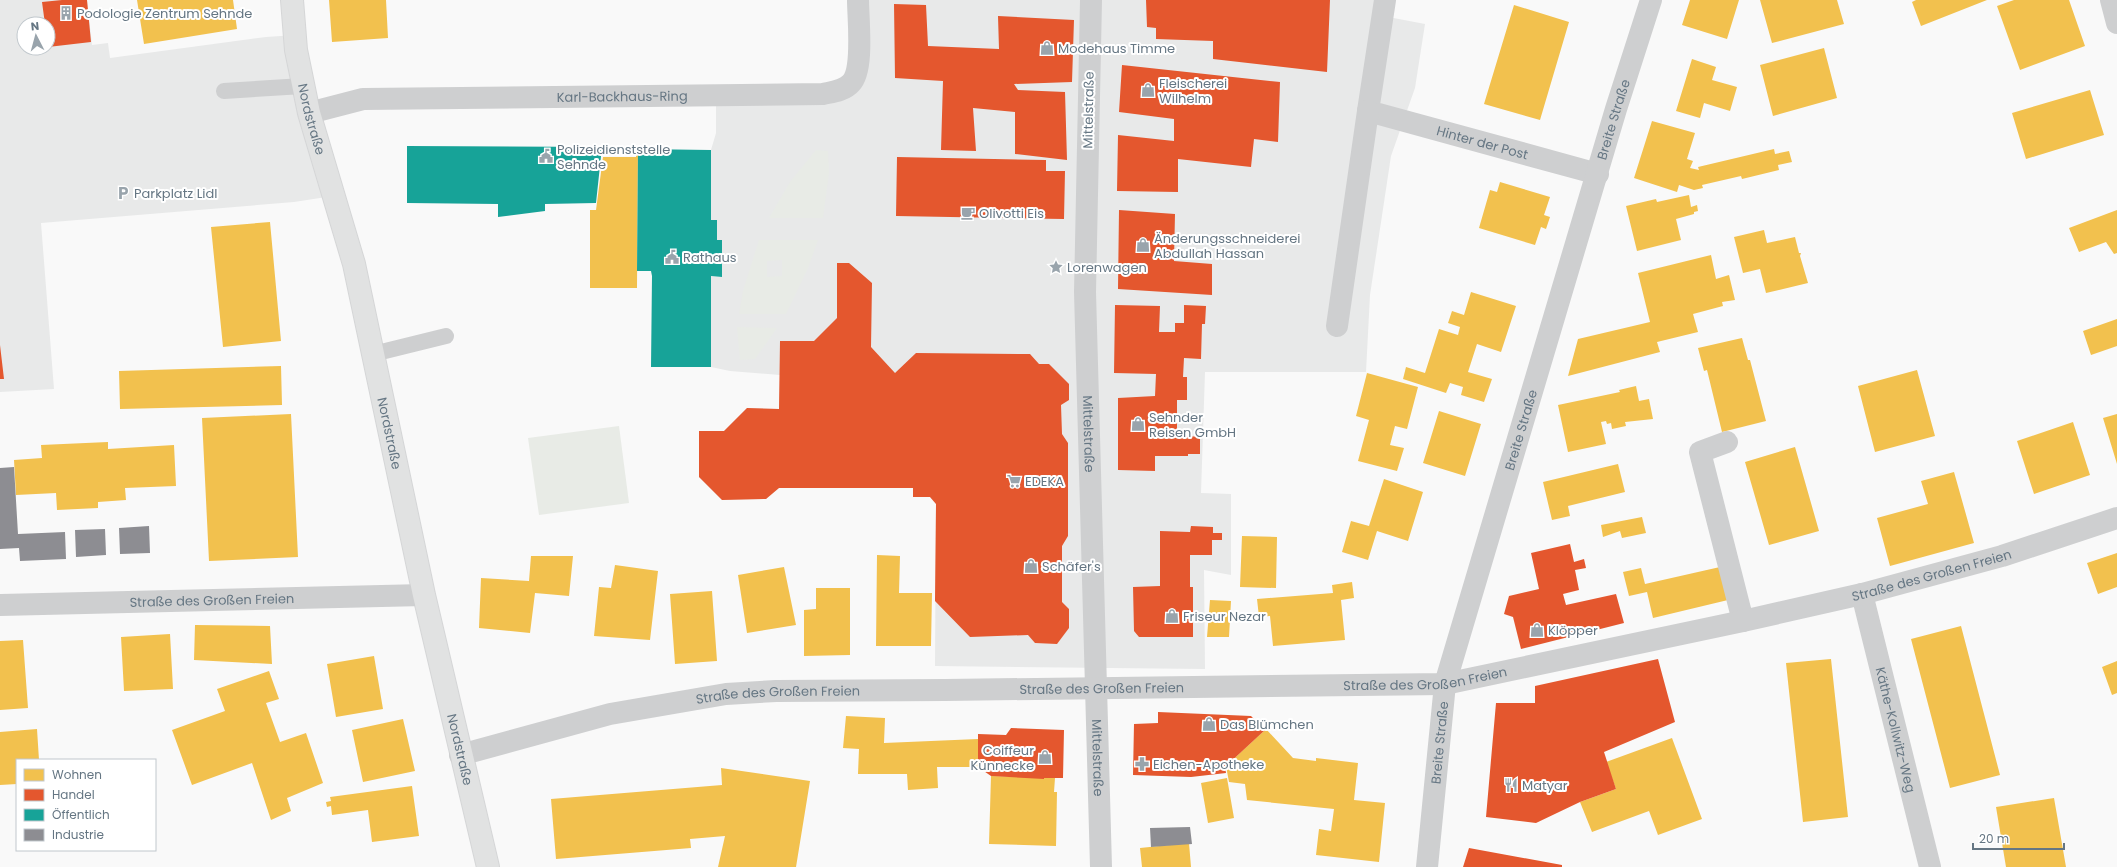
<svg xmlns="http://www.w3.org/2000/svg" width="2117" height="867" viewBox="0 0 2117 867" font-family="Poppins,sans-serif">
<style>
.built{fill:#e8e9e9;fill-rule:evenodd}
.green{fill:#e8ebe6;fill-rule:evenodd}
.homes{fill:#f2c14e}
.shops{fill:#e4572e}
.public{fill:#17a398}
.industry{fill:#8d8d92}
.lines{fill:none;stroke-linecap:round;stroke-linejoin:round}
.secondary-casing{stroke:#d5d6d7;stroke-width:24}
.service{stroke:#cecfd0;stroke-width:16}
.minor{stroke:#cecfd0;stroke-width:22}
.secondary{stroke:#e1e2e2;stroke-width:22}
.labels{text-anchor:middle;stroke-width:4;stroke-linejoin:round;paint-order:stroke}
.poi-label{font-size:13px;fill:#657683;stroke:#fff;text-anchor:start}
.street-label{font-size:13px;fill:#657683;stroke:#fff}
</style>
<rect width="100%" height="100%" fill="#f9f9f9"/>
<!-- built -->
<path class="built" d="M 0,0 L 87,0 L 92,45 L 108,43 L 110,58 L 266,37 L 295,35 L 333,196 L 294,202 L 41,223 L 54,389 L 0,392 ZM 24,24 L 48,24 L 48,48 L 24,48 Z
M 858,0 L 1383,0 L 1383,16 L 1425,24 L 1415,88 L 1391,156 L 1370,295 L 1366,372 L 1205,372 L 1201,493 L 1231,494 L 1231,575 L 1204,570 L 1205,669 L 935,666 L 936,504 L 930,497 L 913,497 L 913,488 L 779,488 L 766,499 L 722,500 L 699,477 L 699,431 L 724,431 L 747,408 L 779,409 L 780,375 L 730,371 L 711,367 L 711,276 L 722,277 L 722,241 L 717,240 L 717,220 L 711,220 L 711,150 L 716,133 L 716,95 L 851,82 Z"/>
<!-- green -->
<path class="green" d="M 816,150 L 828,151 L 829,173 L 823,218 L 769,218 L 790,182 Z
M 759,240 L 818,240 L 808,268 L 786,314 L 739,314 L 743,291 ZM 782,260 L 782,276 L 767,277 L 767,261 Z
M 737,327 L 777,328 L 755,359 L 740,360 Z
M 619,426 L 629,503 L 539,515 L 528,438 Z"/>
<!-- homes -->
<path class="homes" d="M 137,0 L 233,0 L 237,29 L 144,44 Z
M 329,0 L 386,0 L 388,38 L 332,42 Z
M 1690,0 L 1739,0 L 1727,39 L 1682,25 Z
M 1760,0 L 1837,0 L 1844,24 L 1772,43 Z
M 1916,0 L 1987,0 L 1921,26 L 1912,2 Z
M 2014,0 L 2069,0 L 2085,46 L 2020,70 L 1997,6 Z
M 1514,5 L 1569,22 L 1540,120 L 1484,104 Z
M 1824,48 L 1837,98 L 1773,116 L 1760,65 Z
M 1692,59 L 1716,67 L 1712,80 L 1737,87 L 1730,111 L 1704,103 L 1700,118 L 1676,111 Z
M 2090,90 L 2104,135 L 2026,159 L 2012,113 Z
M 1652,121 L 1695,133 L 1687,159 L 1693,161 L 1690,168 L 1699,170 L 1698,167 L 1774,149 L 1775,154 L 1789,151 L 1792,162 L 1778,165 L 1779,170 L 1742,179 L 1741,176 L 1702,185 L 1703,188 L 1694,190 L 1679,185 L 1677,192 L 1634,178 Z
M 636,147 L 638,147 L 637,288 L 590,288 L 590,210 L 596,210 L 603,157 L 636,157 Z
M 1500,182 L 1550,197 L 1544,215 L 1550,217 L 1546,229 L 1541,227 L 1535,245 L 1479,228 L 1490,190 L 1497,192 Z
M 1689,195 L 1691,207 L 1697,205 L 1698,211 L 1694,212 L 1694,214 L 1676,219 L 1681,240 L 1637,251 L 1626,206 L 1656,199 L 1657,202 Z
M 2117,210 L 2117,253 L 2114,254 L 2106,242 L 2079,252 L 2069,228 Z
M 270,222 L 281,341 L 223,347 L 211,227 Z
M 1764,230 L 1767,243 L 1795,237 L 1799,253 L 1801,253 L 1800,256 L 1808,283 L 1766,293 L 1760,269 L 1743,273 L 1734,237 Z
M 1711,255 L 1716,279 L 1729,275 L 1735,300 L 1722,302 L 1723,306 L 1693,314 L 1698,332 L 1657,342 L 1660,352 L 1568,376 L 1578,339 L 1650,322 L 1638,273 Z
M 1471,292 L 1516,306 L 1501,352 L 1477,344 L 1468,372 L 1492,379 L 1484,402 L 1461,395 L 1463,387 L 1450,383 L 1446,393 L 1403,379 L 1406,367 L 1425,373 L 1439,329 L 1458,335 L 1460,327 L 1448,323 L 1452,311 L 1464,315 Z
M 2117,319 L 2117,346 L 2091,355 L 2083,331 Z
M 1742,338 L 1748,360 L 1750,360 L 1766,421 L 1722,432 L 1707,370 L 1704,371 L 1698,348 Z
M 281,366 L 282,405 L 120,409 L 119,371 Z
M 1917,370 L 1935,436 L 1875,452 L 1858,386 Z
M 1367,373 L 1418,387 L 1407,429 L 1395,426 L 1390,445 L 1404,448 L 1397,471 L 1358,461 L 1369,420 L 1356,416 Z
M 1636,386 L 1639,401 L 1649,399 L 1653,419 L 1625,422 L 1626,426 L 1612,429 L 1611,423 L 1607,424 L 1606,421 L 1601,422 L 1606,444 L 1568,452 L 1558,405 L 1620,392 L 1619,390 Z
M 1439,411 L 1481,424 L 1465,476 L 1423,463 Z
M 291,414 L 298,557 L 209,561 L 202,418 Z
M 2117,414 L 2117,464 L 2103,418 Z
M 2073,422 L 2090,475 L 2034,494 L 2017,441 Z
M 108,442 L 108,449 L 174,445 L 176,486 L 125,488 L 126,500 L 98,502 L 98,508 L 57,510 L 56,493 L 16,495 L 14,460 L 42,458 L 41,445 Z
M 1795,447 L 1819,531 L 1769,545 L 1745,462 Z
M 1618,464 L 1625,492 L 1568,506 L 1570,516 L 1552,520 L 1543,482 Z
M 1954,472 L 1974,543 L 1890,566 L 1877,518 L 1928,504 L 1921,481 Z
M 1384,479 L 1423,492 L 1408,541 L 1377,531 L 1368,560 L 1342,552 L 1351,521 L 1369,526 Z
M 1642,517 L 1646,533 L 1622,538 L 1620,531 L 1603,537 L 1601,525 Z
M 1242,536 L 1277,537 L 1276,588 L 1240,587 Z
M 2117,553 L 2117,587 L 2098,594 L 2087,563 Z
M 877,555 L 900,556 L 899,593 L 932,593 L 931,646 L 876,646 Z
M 531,556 L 573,556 L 569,596 L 535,593 L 530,633 L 479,628 L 481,578 L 529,581 Z
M 615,565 L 658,571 L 650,640 L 594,636 L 599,587 L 611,588 Z
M 784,567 L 796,625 L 747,633 L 738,575 Z
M 1720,567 L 1728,600 L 1653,618 L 1647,592 L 1629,596 L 1623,572 L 1641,568 L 1645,584 Z
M 1352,582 L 1354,598 L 1341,600 L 1345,640 L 1273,646 L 1270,616 L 1259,617 L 1257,599 L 1333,593 L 1332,585 Z
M 816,588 L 850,588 L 850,655 L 804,656 L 804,610 L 816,609 Z
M 712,591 L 717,661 L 675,664 L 670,594 Z
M 1210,600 L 1231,601 L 1229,637 L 1207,637 Z
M 195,625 L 270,626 L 272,664 L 194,660 Z
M 1961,626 L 2000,775 L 1950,788 L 1911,639 Z
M 170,634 L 173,689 L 124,691 L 121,637 Z
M 23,640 L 28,708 L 0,710 L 0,641 Z
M 374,656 L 383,709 L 336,717 L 327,664 Z
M 1831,659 L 1848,817 L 1803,822 L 1786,663 Z
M 2117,661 L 2117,693 L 2112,695 L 2102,667 Z
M 269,671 L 279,699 L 266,703 L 280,742 L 306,733 L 323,783 L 287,798 L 291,811 L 271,820 L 252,763 L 192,785 L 172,730 L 225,711 L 217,689 Z
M 846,716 L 885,718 L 884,743 L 978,739 L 978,767 L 937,767 L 938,788 L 908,790 L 907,774 L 858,774 L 859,749 L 843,748 Z
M 403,719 L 415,771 L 363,782 L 352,730 Z
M 37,729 L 39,760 L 17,760 L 17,784 L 0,785 L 0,732 Z
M 1266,729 L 1293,758 L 1316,761 L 1316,758 L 1358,763 L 1354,800 L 1385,803 L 1379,862 L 1316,855 L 1319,829 L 1331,831 L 1334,809 L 1247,800 L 1245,784 L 1229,782 L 1226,766 Z
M 1672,738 L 1702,819 L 1658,835 L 1649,811 L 1592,832 L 1580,802 L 1616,789 L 1606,762 Z
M 721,768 L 810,781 L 796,867 L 718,867 L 725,836 L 690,839 L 691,848 L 556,859 L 551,799 L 722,785 Z
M 991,776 L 1055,778 L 1054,792 L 1057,792 L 1056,846 L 989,844 Z
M 1227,778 L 1234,818 L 1208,823 L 1201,783 Z
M 412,786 L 419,836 L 372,842 L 368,810 L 332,815 L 331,806 L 327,807 L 326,802 L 331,801 L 330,797 Z
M 2054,798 L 2066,867 L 2006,867 L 1996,807 Z
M 1189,843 L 1191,867 L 1142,867 L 1140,848 Z"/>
<!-- shops -->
<path class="shops" d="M 62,0 L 87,0 L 91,42 L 48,47 L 48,24 L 45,24 L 42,2 Z
M 1146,0 L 1330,0 L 1327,72 L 1213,59 L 1213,41 L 1156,39 L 1156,28 L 1147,27 Z
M 894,4 L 926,5 L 928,46 L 999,49 L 998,16 L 1074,20 L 1072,82 L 1014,84 L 1018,90 L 1065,92 L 1067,160 L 1015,154 L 1015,112 L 973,108 L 976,151 L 941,150 L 943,81 L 895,78 Z
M 1122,65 L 1280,82 L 1278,142 L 1254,139 L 1251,167 L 1178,159 L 1178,192 L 1117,191 L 1118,135 L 1174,141 L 1174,119 L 1119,112 Z
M 897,157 L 1046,160 L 1046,171 L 1065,171 L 1064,219 L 896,216 Z
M 1119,210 L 1175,214 L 1174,261 L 1212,264 L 1212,295 L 1118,289 Z
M 837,263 L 849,263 L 872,283 L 871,347 L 895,373 L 916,353 L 1030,354 L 1039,364 L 1049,364 L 1069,384 L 1069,400 L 1061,405 L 1062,434 L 1068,443 L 1068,536 L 1062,546 L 1062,602 L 1069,609 L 1069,628 L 1057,644 L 1035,643 L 1028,635 L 970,637 L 935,601 L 936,504 L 930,497 L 913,497 L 913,488 L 779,488 L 766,499 L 722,500 L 699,477 L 699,431 L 724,431 L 747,408 L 779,409 L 780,341 L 814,341 L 837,318 Z
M 1115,305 L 1160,306 L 1159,332 L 1175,332 L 1175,323 L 1184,323 L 1184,305 L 1206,306 L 1205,324 L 1202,324 L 1201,359 L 1184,358 L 1183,377 L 1187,377 L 1187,400 L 1177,400 L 1177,435 L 1200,437 L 1200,454 L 1188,454 L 1188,456 L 1155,456 L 1155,471 L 1118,470 L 1118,398 L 1155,396 L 1156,374 L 1114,373 Z
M 0,345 L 4,379 L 0,379 Z
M 1191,526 L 1213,527 L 1213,533 L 1222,533 L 1222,540 L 1212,540 L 1212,555 L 1190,555 L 1190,587 L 1193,587 L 1193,637 L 1139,637 L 1134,631 L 1133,587 L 1160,586 L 1160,531 L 1190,532 Z
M 1570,544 L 1574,562 L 1584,559 L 1586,568 L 1575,570 L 1579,590 L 1563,594 L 1566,605 L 1616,594 L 1624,623 L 1521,649 L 1513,617 L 1504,614 L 1509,596 L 1539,589 L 1531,553 Z
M 1658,659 L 1675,722 L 1604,752 L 1616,789 L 1580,802 L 1536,823 L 1486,817 L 1496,703 L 1535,703 L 1535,686 Z
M 1158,712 L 1251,716 L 1265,730 L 1225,767 L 1226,773 L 1191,777 L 1133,775 L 1134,724 L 1158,723 Z
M 1011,728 L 1064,730 L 1063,778 L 1044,778 L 1044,779 L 991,776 L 978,767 L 978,734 L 1006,735 Z
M 1469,848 L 1562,865 L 1562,867 L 1463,867 Z"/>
<!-- public -->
<path class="public" d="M 407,146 L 602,147 L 596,203 L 545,204 L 545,211 L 498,217 L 498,204 L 407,203 Z
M 638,149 L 711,150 L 711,220 L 717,220 L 717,240 L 722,240 L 722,277 L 711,276 L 711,367 L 651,367 L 652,276 L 651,271 L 637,271 Z"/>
<!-- industry -->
<path class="industry" d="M 14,467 L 18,534 L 65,532 L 66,559 L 20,561 L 19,548 L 0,549 L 0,468 Z
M 149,526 L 150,553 L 120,554 L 119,528 Z
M 105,529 L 106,555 L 76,557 L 75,530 Z
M 1190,827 L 1192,844 L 1151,847 L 1150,828 Z"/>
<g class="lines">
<defs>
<g id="secondary">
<path id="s8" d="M 292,0 L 296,50 L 309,113 L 354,264 L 424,595 L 488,867"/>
</g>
</defs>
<!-- secondary casing -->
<use href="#secondary" class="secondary-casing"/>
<!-- service -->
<path class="service" d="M 224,91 L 303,86
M 373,354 L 446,336"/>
<!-- minor -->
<g class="minor">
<path id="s1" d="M 1091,0 L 1085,292 L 1101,867"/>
<path id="s2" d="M 1385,0 L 1368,111 L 1598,174"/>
<path d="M 2111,0 L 2117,23"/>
<path id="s3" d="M 309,113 L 363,99 L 823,94 C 832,92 844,91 851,83 C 864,70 858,19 858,0"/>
<path d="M 1337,326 L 1368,111"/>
<path d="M 1727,442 L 1700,452 L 1743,621"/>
<path id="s4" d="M 1862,594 L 1930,867"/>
<path id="s5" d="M 0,605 L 424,595"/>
<path id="s6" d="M 460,755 L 610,714 L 726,694 L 776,691 L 945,690 L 1445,684 L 1743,621 L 1862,594 L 2002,556 L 2117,518"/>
<path id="s7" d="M 1427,867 L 1445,684 L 1616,109 L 1651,0"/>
</g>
<!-- secondary -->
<use href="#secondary" class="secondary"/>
</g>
<!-- icons -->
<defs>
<symbol id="building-bare" viewBox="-9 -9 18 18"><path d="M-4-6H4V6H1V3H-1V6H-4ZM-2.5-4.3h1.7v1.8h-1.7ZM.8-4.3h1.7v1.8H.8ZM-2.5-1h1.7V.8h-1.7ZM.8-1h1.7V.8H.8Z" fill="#99a4ac" stroke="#fff" stroke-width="2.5" paint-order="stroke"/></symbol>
<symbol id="shop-bare" viewBox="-9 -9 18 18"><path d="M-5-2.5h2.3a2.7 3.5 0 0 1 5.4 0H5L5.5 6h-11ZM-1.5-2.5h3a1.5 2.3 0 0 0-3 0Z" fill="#99a4ac" stroke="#fff" stroke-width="2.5" paint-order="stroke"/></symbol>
<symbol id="civic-bare" viewBox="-9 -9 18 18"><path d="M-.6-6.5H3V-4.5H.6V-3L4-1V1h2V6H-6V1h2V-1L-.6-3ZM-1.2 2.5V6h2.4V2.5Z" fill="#99a4ac" stroke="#fff" stroke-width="2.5" paint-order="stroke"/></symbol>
<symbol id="parking-bare" viewBox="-9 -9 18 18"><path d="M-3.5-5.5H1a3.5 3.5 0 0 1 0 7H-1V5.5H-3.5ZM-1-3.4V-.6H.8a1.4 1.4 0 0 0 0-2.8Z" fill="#99a4ac" stroke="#fff" stroke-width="2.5" paint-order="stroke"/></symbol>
<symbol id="cafe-bare" viewBox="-9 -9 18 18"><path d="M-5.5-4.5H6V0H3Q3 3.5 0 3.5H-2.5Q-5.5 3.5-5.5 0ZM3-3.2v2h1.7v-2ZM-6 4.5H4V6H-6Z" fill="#99a4ac" stroke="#fff" stroke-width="2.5" paint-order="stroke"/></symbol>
<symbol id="sight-bare" viewBox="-9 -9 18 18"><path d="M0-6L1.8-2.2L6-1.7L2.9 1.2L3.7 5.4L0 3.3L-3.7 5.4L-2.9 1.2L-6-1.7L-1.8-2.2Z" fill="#99a4ac" stroke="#fff" stroke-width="2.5" paint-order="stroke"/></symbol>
<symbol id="supermarket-bare" viewBox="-9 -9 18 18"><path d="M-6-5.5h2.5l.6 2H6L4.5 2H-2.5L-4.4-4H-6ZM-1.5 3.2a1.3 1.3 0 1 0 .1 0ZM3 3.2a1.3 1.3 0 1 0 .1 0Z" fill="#99a4ac" stroke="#fff" stroke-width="2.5" paint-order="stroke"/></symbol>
<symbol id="pharmacy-bare" viewBox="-9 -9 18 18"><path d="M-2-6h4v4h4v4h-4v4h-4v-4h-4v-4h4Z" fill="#99a4ac" stroke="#fff" stroke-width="2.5" paint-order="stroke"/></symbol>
<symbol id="restaurant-bare" viewBox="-9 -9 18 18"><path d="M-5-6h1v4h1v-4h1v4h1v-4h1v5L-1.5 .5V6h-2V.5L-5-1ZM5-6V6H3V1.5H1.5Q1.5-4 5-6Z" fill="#99a4ac" stroke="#fff" stroke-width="2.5" paint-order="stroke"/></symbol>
</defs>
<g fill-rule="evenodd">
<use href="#building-bare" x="56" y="3" width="20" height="20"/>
<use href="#shop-bare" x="1037" y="38" width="20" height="20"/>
<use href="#shop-bare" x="1138" y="80" width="20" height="20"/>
<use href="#civic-bare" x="536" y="146" width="20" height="20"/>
<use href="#parking-bare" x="113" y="183" width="20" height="20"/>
<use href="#cafe-bare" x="958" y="203" width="20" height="20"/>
<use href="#shop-bare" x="1133" y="235" width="20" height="20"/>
<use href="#civic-bare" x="662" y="247" width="20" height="20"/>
<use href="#sight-bare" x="1046" y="257" width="20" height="20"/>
<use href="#shop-bare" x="1128" y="414" width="20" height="20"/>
<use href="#supermarket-bare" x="1004" y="471" width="20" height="20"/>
<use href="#shop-bare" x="1021" y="556" width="20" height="20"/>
<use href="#shop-bare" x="1162" y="606" width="20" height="20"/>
<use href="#shop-bare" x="1527" y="620" width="20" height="20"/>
<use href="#shop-bare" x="1199" y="714" width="20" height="20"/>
<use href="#shop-bare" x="1035" y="747" width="20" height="20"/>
<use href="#pharmacy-bare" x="1132" y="754" width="20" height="20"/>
<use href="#restaurant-bare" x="1501" y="775" width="20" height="20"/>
</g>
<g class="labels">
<!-- poi labels -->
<g class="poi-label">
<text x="77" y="18">Podologie Zentrum Sehnde</text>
<text x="1058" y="53">Modehaus Timme</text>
<text x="1159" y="88">Fleischerei<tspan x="1159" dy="15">Wilhelm</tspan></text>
<text x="557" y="154">Polizeidienststelle<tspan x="557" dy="15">Sehnde</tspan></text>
<text x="134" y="198">Parkplatz Lidl</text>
<text x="979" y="218">Olivotti Eis</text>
<text x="1154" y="243">Änderungsschneiderei<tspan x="1154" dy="15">Abdullah Hassan</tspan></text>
<text x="683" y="262">Rathaus</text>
<text x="1067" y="272">Lorenwagen</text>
<text x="1149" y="422">Sehnder<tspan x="1149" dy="15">Reisen GmbH</tspan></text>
<text x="1025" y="486">EDEKA</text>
<text x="1042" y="571">Schäfer's</text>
<text x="1183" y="621">Friseur Nezar</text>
<text x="1548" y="635">Klöpper</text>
<text x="1220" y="729">Das Blümchen</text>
<text x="1034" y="755" text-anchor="end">Coiffeur<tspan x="1034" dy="15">Künnecke</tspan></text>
<text x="1153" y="769">Eichen-Apotheke</text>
<text x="1522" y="790">Matyar</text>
</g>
<!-- street labels -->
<g class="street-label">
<text dy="5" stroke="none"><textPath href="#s3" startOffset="315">Karl-Backhaus-Ring</textPath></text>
<text transform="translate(1088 110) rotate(-89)" y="5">Mittelstraße</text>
<text dy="5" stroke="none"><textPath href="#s8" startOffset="121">Nordstraße</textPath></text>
<text dy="5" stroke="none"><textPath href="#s7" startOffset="773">Breite Straße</textPath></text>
<text dy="5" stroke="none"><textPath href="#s2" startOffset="231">Hinter der Post</textPath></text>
<text dy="5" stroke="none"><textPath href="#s7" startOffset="449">Breite Straße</textPath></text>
<text dy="5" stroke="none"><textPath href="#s8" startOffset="445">Nordstraße</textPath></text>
<text dy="5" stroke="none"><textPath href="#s1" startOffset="434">Mittelstraße</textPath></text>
<text dy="5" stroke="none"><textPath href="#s6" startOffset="1491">Straße des Großen Freien</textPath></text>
<text dy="5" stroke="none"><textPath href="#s5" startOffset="212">Straße des Großen Freien</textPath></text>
<text dy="5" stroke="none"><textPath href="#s6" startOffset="973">Straße des Großen Freien</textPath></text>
<text dy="5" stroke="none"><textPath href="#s6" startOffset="649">Straße des Großen Freien</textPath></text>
<text dy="5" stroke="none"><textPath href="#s6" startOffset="325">Straße des Großen Freien</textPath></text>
<text dy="5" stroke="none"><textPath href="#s4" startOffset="140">Käthe-Kollwitz-Weg</textPath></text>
<text dy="5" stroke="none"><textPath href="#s7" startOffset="125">Breite Straße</textPath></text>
<text dy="5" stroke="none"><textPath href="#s8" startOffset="769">Nordstraße</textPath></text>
<text dy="5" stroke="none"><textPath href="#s1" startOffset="758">Mittelstraße</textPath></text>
</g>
</g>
<!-- legend -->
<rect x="16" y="759" width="140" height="92" fill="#ffffff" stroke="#c1c8cd"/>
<rect x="24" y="769" width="20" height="12" fill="#f2c14e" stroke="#c1c8cd"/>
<text x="52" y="779" font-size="12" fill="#657683">Wohnen</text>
<rect x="24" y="789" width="20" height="12" fill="#e4572e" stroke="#c1c8cd"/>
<text x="52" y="799" font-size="12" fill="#657683">Handel</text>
<rect x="24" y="809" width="20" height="12" fill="#17a398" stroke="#c1c8cd"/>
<text x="52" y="819" font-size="12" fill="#657683">Öffentlich</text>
<rect x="24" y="829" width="20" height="12" fill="#8d8d92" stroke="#c1c8cd"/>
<text x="52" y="839" font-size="12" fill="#657683">Industrie</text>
<!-- north arrow -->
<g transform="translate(36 36) rotate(354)"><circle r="19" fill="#ffffff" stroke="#c1c8cd"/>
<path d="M0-3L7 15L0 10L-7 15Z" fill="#99a4ac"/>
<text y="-6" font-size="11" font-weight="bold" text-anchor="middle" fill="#657683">N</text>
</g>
<!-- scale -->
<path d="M1973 843v6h91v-6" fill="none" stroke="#657683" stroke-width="2"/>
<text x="1979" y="843" font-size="12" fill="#657683" stroke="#ffffff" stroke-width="3" paint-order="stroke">20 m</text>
</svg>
